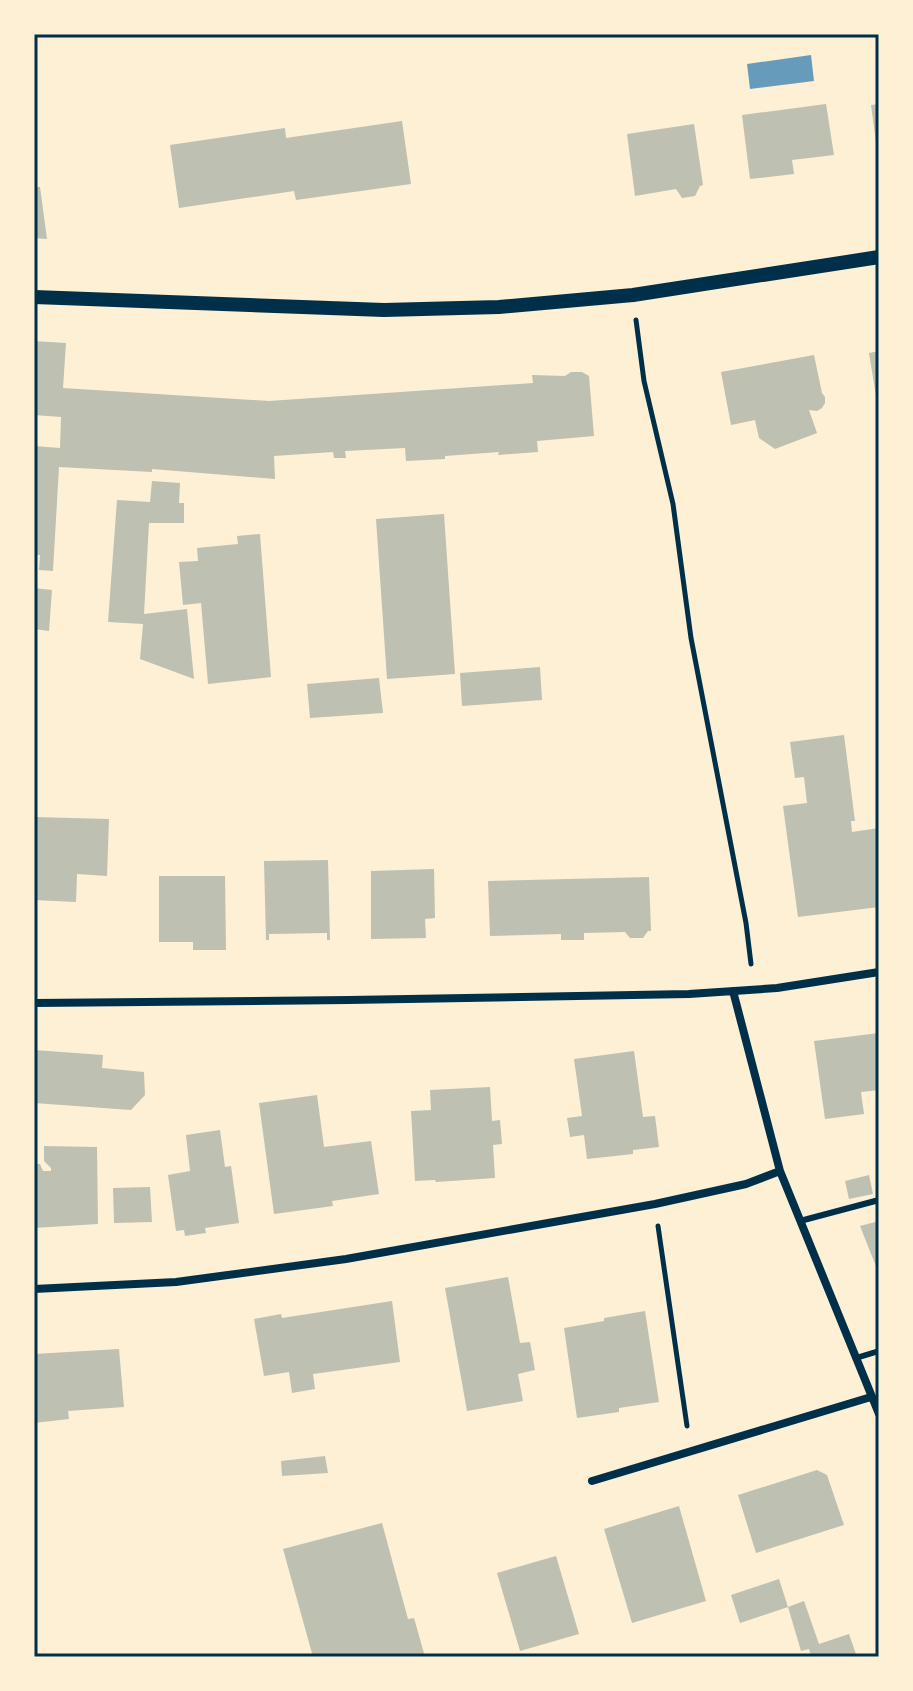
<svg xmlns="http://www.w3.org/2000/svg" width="913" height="1691" viewBox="0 0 913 1691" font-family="Commissioner,sans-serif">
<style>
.water{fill:#669bbc}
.building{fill:#bec0b2}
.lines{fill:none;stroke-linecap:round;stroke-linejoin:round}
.path{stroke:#003049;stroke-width:5}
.service{stroke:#003049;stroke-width:6}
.minor{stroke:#003049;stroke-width:8}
.tertiary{stroke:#003049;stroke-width:14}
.neatline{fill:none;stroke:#003049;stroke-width:3}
</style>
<rect width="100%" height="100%" fill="#fdf0d5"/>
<!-- water -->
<path class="water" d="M 811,55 L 814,81 L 750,89 L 747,64 Z"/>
<!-- building -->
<path class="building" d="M 826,104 L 834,155 L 792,160 L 794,174 L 750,179 L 742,115 Z
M 879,104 L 879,150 L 877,150 L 871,105 Z
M 402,121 L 411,184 L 296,200 L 294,191 L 179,208 L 170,145 L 285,128 L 286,138 Z
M 694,124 L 703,185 L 700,186 L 695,196 L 682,198 L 676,189 L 635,196 L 627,134 Z
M 34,187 L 40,187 L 47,239 L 34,238 Z
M 34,341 L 66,343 L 63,388 L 269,401 L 533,383 L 532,375 L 565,376 L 571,372 L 582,372 L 589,376 L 594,436 L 537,441 L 538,452 L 498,455 L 499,452 L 445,456 L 445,459 L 406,461 L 405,448 L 345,451 L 346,458 L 334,458 L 333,452 L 274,456 L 275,479 L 152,469 L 152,472 L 59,467 L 53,571 L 39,570 L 40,555 L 34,555 L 34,446 L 60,448 L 61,417 L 34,415 Z
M 879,351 L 879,402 L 877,402 L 869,353 Z
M 814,355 L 822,393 L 825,397 L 825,403 L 822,408 L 817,411 L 809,410 L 817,433 L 775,449 L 759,438 L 755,420 L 731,425 L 721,372 Z
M 152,481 L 180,483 L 179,503 L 184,503 L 184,523 L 149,523 L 144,614 L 187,609 L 194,679 L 140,659 L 143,624 L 108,622 L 117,500 L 150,502 Z
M 444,514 L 455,674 L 387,679 L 376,519 Z
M 260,534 L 271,677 L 208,684 L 201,603 L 183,605 L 179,562 L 198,561 L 197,548 L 238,544 L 237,536 Z
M 34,588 L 52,590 L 49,631 L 34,629 Z
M 540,667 L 542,700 L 462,706 L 460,673 Z
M 379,678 L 383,713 L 310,718 L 307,684 Z
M 844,735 L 855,821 L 851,821 L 852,832 L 879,828 L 879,907 L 798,917 L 783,806 L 807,803 L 804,777 L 795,778 L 790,742 Z
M 34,817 L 109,819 L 107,876 L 77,874 L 76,902 L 34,900 Z
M 328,860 L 330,940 L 327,940 L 327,933 L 269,934 L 269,940 L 266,940 L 264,861 Z
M 434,869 L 435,918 L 425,919 L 426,938 L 371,939 L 371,871 Z
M 159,876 L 225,876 L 226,950 L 193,950 L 193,942 L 159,942 Z
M 649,877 L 651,931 L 648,931 L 643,938 L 630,938 L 625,932 L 584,933 L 584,940 L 561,940 L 561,934 L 490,936 L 488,881 Z
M 879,1033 L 879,1090 L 861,1092 L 864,1114 L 825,1119 L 814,1041 Z
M 34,1050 L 103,1055 L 102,1068 L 144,1072 L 145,1095 L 131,1110 L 34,1103 Z
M 634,1051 L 643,1117 L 655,1116 L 659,1147 L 633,1150 L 633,1154 L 587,1159 L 584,1135 L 570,1137 L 567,1118 L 582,1116 L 574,1059 Z
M 490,1087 L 492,1121 L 500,1120 L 502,1144 L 493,1145 L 495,1178 L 436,1182 L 435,1180 L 415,1181 L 411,1111 L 431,1110 L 430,1090 Z
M 317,1095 L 324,1147 L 371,1141 L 379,1194 L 332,1201 L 333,1206 L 274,1214 L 259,1103 Z
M 220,1130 L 225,1167 L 231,1166 L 239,1223 L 205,1228 L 206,1233 L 185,1236 L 184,1230 L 176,1231 L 168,1175 L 190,1171 L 186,1135 Z
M 44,1146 L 97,1147 L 98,1224 L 34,1228 L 34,1164 L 40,1164 L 43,1171 L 51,1171 L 51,1168 L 44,1161 Z
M 869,1175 L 873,1194 L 849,1199 L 845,1181 Z
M 150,1187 L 152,1222 L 114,1223 L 113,1188 Z
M 879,1221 L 879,1274 L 860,1226 Z
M 508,1277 L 520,1343 L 530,1342 L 535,1370 L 518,1374 L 523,1401 L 467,1411 L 445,1288 Z
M 392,1301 L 400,1362 L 313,1374 L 315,1389 L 292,1393 L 289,1372 L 264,1376 L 254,1319 L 281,1314 L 282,1318 Z
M 645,1311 L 659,1402 L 619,1408 L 619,1412 L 577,1418 L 564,1328 L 604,1321 L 604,1318 Z
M 119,1349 L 124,1407 L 68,1411 L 69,1419 L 34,1423 L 34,1354 Z
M 325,1456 L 328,1473 L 282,1476 L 281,1461 Z
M 817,1470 L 827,1475 L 844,1525 L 756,1553 L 738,1495 Z
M 679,1506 L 706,1601 L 632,1623 L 604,1529 Z
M 382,1523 L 408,1619 L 414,1618 L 425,1657 L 313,1657 L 283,1549 Z
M 556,1556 L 579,1634 L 520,1651 L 497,1573 Z
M 779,1579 L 788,1607 L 740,1623 L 731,1595 Z
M 804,1601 L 819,1644 L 849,1634 L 857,1657 L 811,1657 L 809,1649 L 801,1651 L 788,1607 Z"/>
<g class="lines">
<!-- path -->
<path class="path" d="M 636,320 L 644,381 L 673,504 L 691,638 L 746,923 L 751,964
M 658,1226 L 687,1426"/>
<!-- service -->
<path class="service" d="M 800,1221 L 879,1200
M 856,1358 L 879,1351"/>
<!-- minor -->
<path class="minor" d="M 733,991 L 780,1171 L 879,1414
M 34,1003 L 349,1000 L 689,994 L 777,988 L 879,972
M 34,1289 L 176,1282 L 346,1259 L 655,1204 L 746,1184 L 780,1171
M 592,1481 L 871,1397"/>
<!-- tertiary -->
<path class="tertiary" d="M 34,297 L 384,310 L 499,307 L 633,295 L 879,257"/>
</g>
<!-- border -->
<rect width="913" height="1691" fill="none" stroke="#fdf0d5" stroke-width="72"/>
<rect x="36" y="36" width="841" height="1619" class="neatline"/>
</svg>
